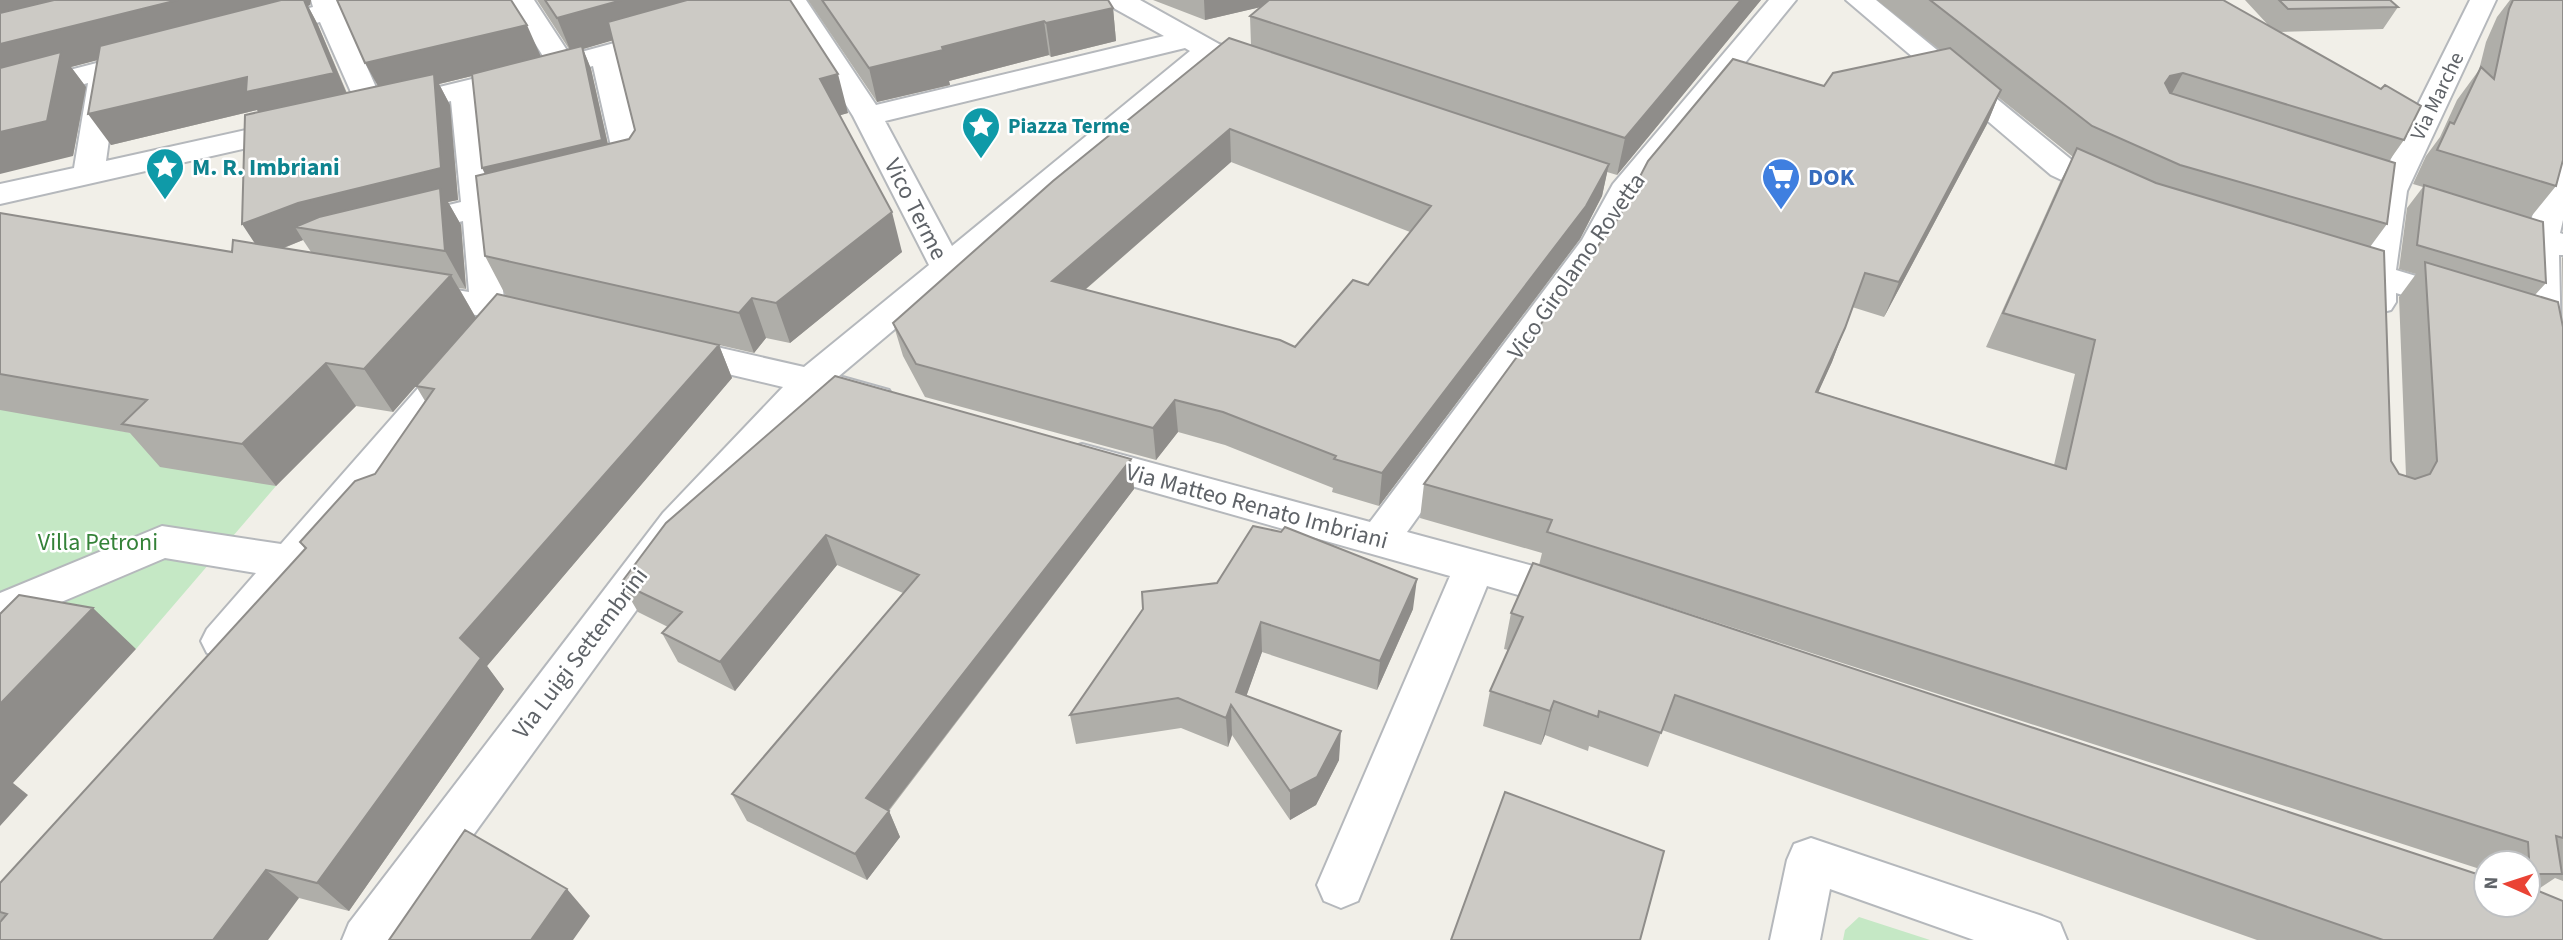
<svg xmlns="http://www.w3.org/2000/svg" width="2563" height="940" viewBox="0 0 2563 940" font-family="'Source Sans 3',sans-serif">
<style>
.green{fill:#c5e8c5}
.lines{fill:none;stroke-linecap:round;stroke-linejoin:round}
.minor-casing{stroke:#b5b8bc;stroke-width:4}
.minor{fill:#fff;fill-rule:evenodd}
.wall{fill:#afaea9;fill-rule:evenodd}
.shaded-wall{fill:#8f8d8a}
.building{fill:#cccac5;stroke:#8f8d8a;stroke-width:2;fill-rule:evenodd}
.labels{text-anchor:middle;stroke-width:5;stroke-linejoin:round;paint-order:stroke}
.far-street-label{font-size:21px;fill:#5f6368;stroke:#fff}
.far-culture-label{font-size:21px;font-weight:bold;fill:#0d838f;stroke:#fff;text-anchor:start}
.culture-label{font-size:24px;font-weight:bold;fill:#0d838f;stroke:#fff;text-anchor:start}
.shop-label{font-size:24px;font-weight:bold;fill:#366cbe;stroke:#fff;text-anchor:start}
.street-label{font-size:24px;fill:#5f6368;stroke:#fff}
.park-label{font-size:24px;fill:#348238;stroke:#fff}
</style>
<rect width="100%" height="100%" fill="#f1efe8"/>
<!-- green -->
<path class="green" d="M 0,408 L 184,443 L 276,486 L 136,649 L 65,636 L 0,667 Z
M 1859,917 L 1930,940 L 1843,940 L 1845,930 Z"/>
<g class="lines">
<defs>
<path id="minor" d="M 311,0 L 383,0 L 380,6 L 344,15 L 382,101 L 546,61 L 508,0 L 534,0 L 570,55 L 666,29 L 676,31 L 680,37 L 676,43 L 620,59 L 648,170 L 643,177 L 610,184 L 599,182 L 594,175 L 599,168 L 615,164 L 593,66 L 480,94 L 492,194 L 531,184 L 542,187 L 547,194 L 542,201 L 494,213 L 504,299 L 548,310 L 553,318 L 548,326 L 536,330 L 488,317 L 404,303 L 399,295 L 404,287 L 416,284 L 469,292 L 463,221 L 403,236 L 392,233 L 387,226 L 392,219 L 461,202 L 451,101 L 392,116 C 382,113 374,120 362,117 L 320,22 L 263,36 L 253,34 L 249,28 L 253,22 L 313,7 Z
M 780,0 L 806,0 L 876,105 L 1164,36 L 1110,6 L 1107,0 L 1140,0 L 1219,44 L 1241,52 L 1245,58 L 1241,64 L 1231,67 L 1213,61 L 839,376 L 889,390 L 894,399 L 889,408 L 876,412 L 818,396 L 691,535 L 397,940 L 342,940 L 349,923 L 663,513 L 783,387 L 664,359 L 659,350 L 664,341 L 677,338 L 804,367 L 929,265 L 853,116 ZM 1185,48 L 1190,51 L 952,246 L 885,121 Z
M 1769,0 L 1796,0 L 1638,194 L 1609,250 L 1407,532 L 1574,577 L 1589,582 L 1595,594 L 1589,606 L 1574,611 L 1487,586 L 1358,901 L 1341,908 L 1324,901 L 1317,885 L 1450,576 L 1082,472 L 1068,468 L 1063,458 L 1068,448 L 1082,444 L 1370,522 L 1582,240 L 1613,184 Z
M 1846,0 L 1876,0 L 2073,161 L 2124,185 L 2129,192 L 2124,199 L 2113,202 L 2102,199 L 2051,175 Z
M 2470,0 L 2496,0 L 2407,191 L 2396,270 L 2469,292 L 2474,300 L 2469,308 L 2457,311 L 2396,293 L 2396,302 L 2391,310 L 2379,313 L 2367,310 L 2362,302 L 2361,283 L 2322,271 L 2317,263 L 2322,255 L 2334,252 L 2364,261 L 2375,191 Z
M 147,50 L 157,53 L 161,59 L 157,65 L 118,75 L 106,161 L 296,119 L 307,122 L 311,128 L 307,134 L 296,137 L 0,204 L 0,184 L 74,168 L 88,83 L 0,106 L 0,88 Z
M 2563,150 L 2563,220 L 2560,233 L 2563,234 L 2563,255 L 2559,255 L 2563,432 L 2550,428 L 2544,419 L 2529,327 L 2526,244 L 2484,231 L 2479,224 L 2484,217 L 2495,214 L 2530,224 L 2548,159 L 2552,152 Z
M 447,366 L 460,370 L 465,379 L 460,388 L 237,653 L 222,659 L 207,653 L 201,641 L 207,629 L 256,573 L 165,558 L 0,628 L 0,593 L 162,526 L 281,544 L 434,370 Z
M 1811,838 L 2042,916 L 2060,923 L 2067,940 L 1974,940 L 1830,889 L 1820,940 L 1770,940 L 1787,860 L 1794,844 Z"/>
</defs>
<!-- minor casing -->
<use href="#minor" class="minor-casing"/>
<!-- minor -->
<use href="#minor" class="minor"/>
</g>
<!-- wall -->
<path class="wall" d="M 0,0 L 311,0 L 310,5 L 308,6 L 318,25 L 347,93 L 541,57 L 569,49 L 537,0 L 790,0 L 848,113 L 840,115 L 902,252 L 790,343 L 766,338 L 754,353 L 719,345 L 732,378 L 487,666 L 504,689 L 349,911 L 299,898 L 0,920 L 0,883 L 305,549 L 300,542 L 375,474 L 425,401 L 416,386 L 455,341 L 393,412 L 356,406 L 276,486 L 160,467 L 130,433 L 0,410 L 0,213 L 232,252 L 255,243 L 259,112 L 257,110 L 111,145 L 97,60 L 71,67 L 86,87 L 73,156 ZM 612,40 L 635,130 L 629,139 L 608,144 L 591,69 L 583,49 ZM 472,76 L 485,174 L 485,256 L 506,296 L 476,318 L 459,288 L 466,289 L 461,225 L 448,202 L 458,200 L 450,105 L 439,84 ZM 303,240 L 311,252 L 284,248 Z
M 808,0 L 1108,0 L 1113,8 L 1116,41 L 1051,57 L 1049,55 L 949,81 L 950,85 L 877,102 Z
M 1153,0 L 1761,0 L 1617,175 L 1607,172 L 1602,196 L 1580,239 L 1379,506 L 1332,492 L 1333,488 L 1225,445 L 1178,432 L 1156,460 L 925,397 L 903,356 L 893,323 L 1251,45 L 1250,16 L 1260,7 L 1205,20 ZM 1231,162 L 1410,232 L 1368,285 L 1295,347 L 1085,290 Z
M 1877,0 L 2223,0 L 2270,27 L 2245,0 L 2390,0 L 2398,7 L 2383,29 L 2279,32 L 2404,140 L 2389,161 L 2387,224 L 2370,247 L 2391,461 L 2399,474 L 2406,476 L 2399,297 L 2416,274 L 2399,269 L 2407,208 L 2423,187 L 2413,184 L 2426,156 L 2440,137 L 2457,100 L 2479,70 L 2486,42 L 2497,17 L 2510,0 L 2563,0 L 2556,186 L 2530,218 L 2546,283 L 2535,295 L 2563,326 L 2562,258 L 2563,256 L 2563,881 L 2555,878 L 2537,890 L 2563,940 L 2257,940 L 1662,730 L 1648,767 L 1589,746 L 1588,751 L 1545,735 L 1541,745 L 1483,726 L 1490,691 L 1508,650 L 1504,649 L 1511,613 L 2528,905 L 2528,863 L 2486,863 L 2486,871 L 1539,565 L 1542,553 L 1420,518 L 1424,484 L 1824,86 L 1940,50 ZM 1998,97 L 2073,157 L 2060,182 L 1986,347 L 2075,374 L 2054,465 L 1818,392 L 1832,362 L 1852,307 L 1884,317 L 1987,124 Z
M 1131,459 L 1134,489 L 889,811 L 900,837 L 867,880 L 747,821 L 732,794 L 903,593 L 837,565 L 735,691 L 678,662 L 662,633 L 668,627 L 638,612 L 621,583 Z
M 1143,609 L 1413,609 L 1377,690 L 1262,652 L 1246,696 L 1339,760 L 1316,805 L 1290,820 L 1232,735 L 1228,747 L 1181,728 L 1076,744 L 1070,715 Z"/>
<!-- shaded-wall -->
<path class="shaded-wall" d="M 0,0 L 127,0 L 0,31 Z
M 178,0 L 311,0 L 310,5 L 308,6 L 318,25 L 351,104 L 266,123 L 257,110 L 111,145 L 88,114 L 306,6 L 71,67 L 86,87 L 73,156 L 0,174 L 0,44 Z
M 622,0 L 753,0 L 583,49 L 591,69 L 612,163 L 494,192 L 482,168 L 571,52 L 557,18 Z
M 1204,0 L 1291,0 L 1205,20 Z
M 1741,0 L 1761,0 L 1617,175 L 1625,138 Z
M 1113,8 L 1116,41 L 1051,57 L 1046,23 Z
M 1044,21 L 1049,55 L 949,81 L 950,85 L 877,102 L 869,68 L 942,47 Z
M 527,25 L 542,59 L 439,84 L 450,105 L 458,200 L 448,202 L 461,225 L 466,289 L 445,251 L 295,227 L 303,240 L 263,256 L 242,224 L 384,97 L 365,63 Z
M 2183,73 L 2165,106 L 2165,83 L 2170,76 Z
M 838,74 L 848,113 L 831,118 L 820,79 Z
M 2001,90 L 1987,124 L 1884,317 L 1899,282 Z
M 1230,129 L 1231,162 L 1057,314 L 1052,281 Z
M 1609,164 L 1602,196 L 1580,239 L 1379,506 L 1382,473 Z
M 892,212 L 902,252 L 790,343 L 776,303 Z
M 451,275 L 476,318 L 393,412 L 364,369 Z
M 752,298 L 766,338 L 754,353 L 739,313 Z
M 1845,328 L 1832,362 L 1803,426 L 1816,392 Z
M 719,345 L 732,378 L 487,666 L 504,689 L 349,911 L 317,883 L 460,638 Z
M 326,363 L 356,406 L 276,486 L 242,444 Z
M 1175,400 L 1178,432 L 1156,460 L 1153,428 Z
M 1131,459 L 1134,489 L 877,825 L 866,798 Z
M 826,535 L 837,565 L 735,691 L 720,662 Z
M 1417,579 L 1413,609 L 1377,690 L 1380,661 Z
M 93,608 L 136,649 L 13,783 L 28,795 L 0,826 L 0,704 Z
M 1261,622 L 1262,652 L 1239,717 L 1236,692 Z
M 1554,701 L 1545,735 L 1541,745 L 1550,711 Z
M 1231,705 L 1232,735 L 1228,747 L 1226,718 Z
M 1341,731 L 1339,760 L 1316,805 L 1290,820 L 1290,791 Z
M 889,811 L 900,837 L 867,880 L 855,854 Z
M 266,870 L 299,898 L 268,940 L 213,940 Z
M 567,889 L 590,916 L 573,940 L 531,940 Z"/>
<!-- building -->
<path class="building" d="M 54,0 L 178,0 L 0,44 L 0,13 Z
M 281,0 L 304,0 L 334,73 L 246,92 L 247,77 L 88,114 L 100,46 Z
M 337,0 L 511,0 L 527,25 L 365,63 Z
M 545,0 L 622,0 L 557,18 Z
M 687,0 L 790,0 L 838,74 L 820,79 L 892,212 L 776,303 L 752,298 L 739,313 L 485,256 L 476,176 L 629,139 L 635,130 L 608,22 Z
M 822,0 L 1108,0 L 1113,8 L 1046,23 L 1044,21 L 942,47 L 943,50 L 869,68 Z
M 1269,0 L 1741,0 L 1625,138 L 1250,16 Z
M 1930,0 L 2223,0 L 2381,89 L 2385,85 L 2421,106 L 2404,140 L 2183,73 L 2170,76 L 2165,83 L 2170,93 L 2395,163 L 2387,224 L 2180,165 L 2092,126 Z
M 2279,0 L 2390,0 L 2398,7 L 2288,9 Z
M 2513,0 L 2563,0 L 2563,160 L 2556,186 L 2437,150 L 2450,122 L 2454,124 L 2481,67 L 2494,79 L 2509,9 Z
M 1229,38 L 1609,164 L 1586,206 L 1382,473 L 1334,459 L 1336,456 L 1223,412 L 1175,400 L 1153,428 L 916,364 L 893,323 L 1053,181 ZM 1230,129 L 1431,206 L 1368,285 L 1353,280 L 1295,347 L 1280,340 L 1052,281 Z
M 582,46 L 602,140 L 482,168 L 472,74 Z
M 1950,48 L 2001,90 L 1899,282 L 1865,273 L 1845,328 L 1816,392 L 2066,469 L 2095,340 L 2003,313 L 2077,148 L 2156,183 L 2384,251 L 2391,461 L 2399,474 L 2415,479 L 2430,474 L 2437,461 L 2425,262 L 2558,302 L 2563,327 L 2563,838 L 2556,836 L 2562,874 L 2530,874 L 2528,842 L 1547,532 L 1552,520 L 1424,484 L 1619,217 L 1648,161 L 1733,59 L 1824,86 L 1833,73 Z
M 61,52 L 47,121 L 0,132 L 0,68 Z
M 434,74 L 441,168 L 298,203 L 242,224 L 245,115 Z
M 2424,185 L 2543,222 L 2546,283 L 2417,245 Z
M 440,188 L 445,251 L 295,227 L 319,217 Z
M 0,213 L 232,252 L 233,240 L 451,275 L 364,369 L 326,363 L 242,444 L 122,424 L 147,400 L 0,374 Z
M 497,294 L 719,345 L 460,638 L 481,658 L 317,883 L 266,870 L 213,940 L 0,940 L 0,922 L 7,914 L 0,912 L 0,883 L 306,548 L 300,542 L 355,481 L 375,474 L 434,389 L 416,386 Z
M 835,376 L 1131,459 L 866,798 L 889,811 L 855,854 L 732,794 L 919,575 L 826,535 L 720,662 L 662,633 L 682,612 L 621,583 L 666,523 Z
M 1253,526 L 1281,532 L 1285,527 L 1417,579 L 1380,661 L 1261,622 L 1236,692 L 1341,731 L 1317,777 L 1290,791 L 1231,705 L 1226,718 L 1178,698 L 1070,715 L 1143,609 L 1142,592 L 1217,583 Z
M 1533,563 L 2486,877 L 2486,905 L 2528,905 L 2528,890 L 2531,891 L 2536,890 L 2563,901 L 2563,940 L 2383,940 L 1675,695 L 1661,733 L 1599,711 L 1598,717 L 1554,701 L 1550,711 L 1490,691 L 1523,617 L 1511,613 Z
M 19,595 L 93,608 L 0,704 L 0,614 Z
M 1505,792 L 1664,851 L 1640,940 L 1451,940 Z
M 465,830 L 567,889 L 531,940 L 389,940 Z"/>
<!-- icons -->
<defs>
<symbol id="sight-pin" viewBox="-11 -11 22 30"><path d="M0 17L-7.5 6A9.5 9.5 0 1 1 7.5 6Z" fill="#0f9aa8" stroke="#fff"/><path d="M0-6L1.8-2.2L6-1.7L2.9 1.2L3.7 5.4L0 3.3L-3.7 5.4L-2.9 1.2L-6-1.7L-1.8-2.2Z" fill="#fff"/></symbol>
<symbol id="supermarket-pin" viewBox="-11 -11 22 30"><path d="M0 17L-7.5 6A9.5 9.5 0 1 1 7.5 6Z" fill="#3f7fe0" stroke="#fff"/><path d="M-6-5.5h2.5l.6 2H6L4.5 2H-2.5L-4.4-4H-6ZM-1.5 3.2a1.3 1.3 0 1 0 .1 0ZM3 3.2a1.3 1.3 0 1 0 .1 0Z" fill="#fff"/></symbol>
</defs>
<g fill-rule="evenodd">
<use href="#sight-pin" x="959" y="104" width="44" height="60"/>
<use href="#sight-pin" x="143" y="145" width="44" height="60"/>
<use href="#supermarket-pin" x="1759" y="155" width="44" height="60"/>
</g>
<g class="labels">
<!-- far-street labels -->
<g class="far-street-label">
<text transform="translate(2437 96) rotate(-64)" y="7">Via Marche</text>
</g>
<!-- far-culture labels -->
<g class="far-culture-label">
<text x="1008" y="133">Piazza Terme</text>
</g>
<!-- culture labels -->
<g class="culture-label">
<text x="192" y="175">M. R. Imbriani</text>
</g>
<!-- shop labels -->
<g class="shop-label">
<text x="1808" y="185">DOK</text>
</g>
<!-- street labels -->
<g class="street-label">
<text transform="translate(916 209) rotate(63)" y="8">Vico Terme</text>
<text transform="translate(1576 266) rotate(-55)" y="8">Vico Girolamo Rovetta</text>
<text transform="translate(1257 506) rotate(15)" y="8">Via Matteo Renato Imbriani</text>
<text transform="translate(580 653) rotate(-53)" y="8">Via Luigi Settembrini</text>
</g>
<!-- park labels -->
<g class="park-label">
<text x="98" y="550">Villa Petroni</text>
</g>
</g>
<!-- north arrow -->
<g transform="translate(2507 884) rotate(273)"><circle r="33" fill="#ffffff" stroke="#bfc1c3" stroke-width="2"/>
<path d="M0-5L12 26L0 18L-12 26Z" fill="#ea4335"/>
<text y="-10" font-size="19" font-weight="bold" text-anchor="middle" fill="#5f6368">N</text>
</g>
</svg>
